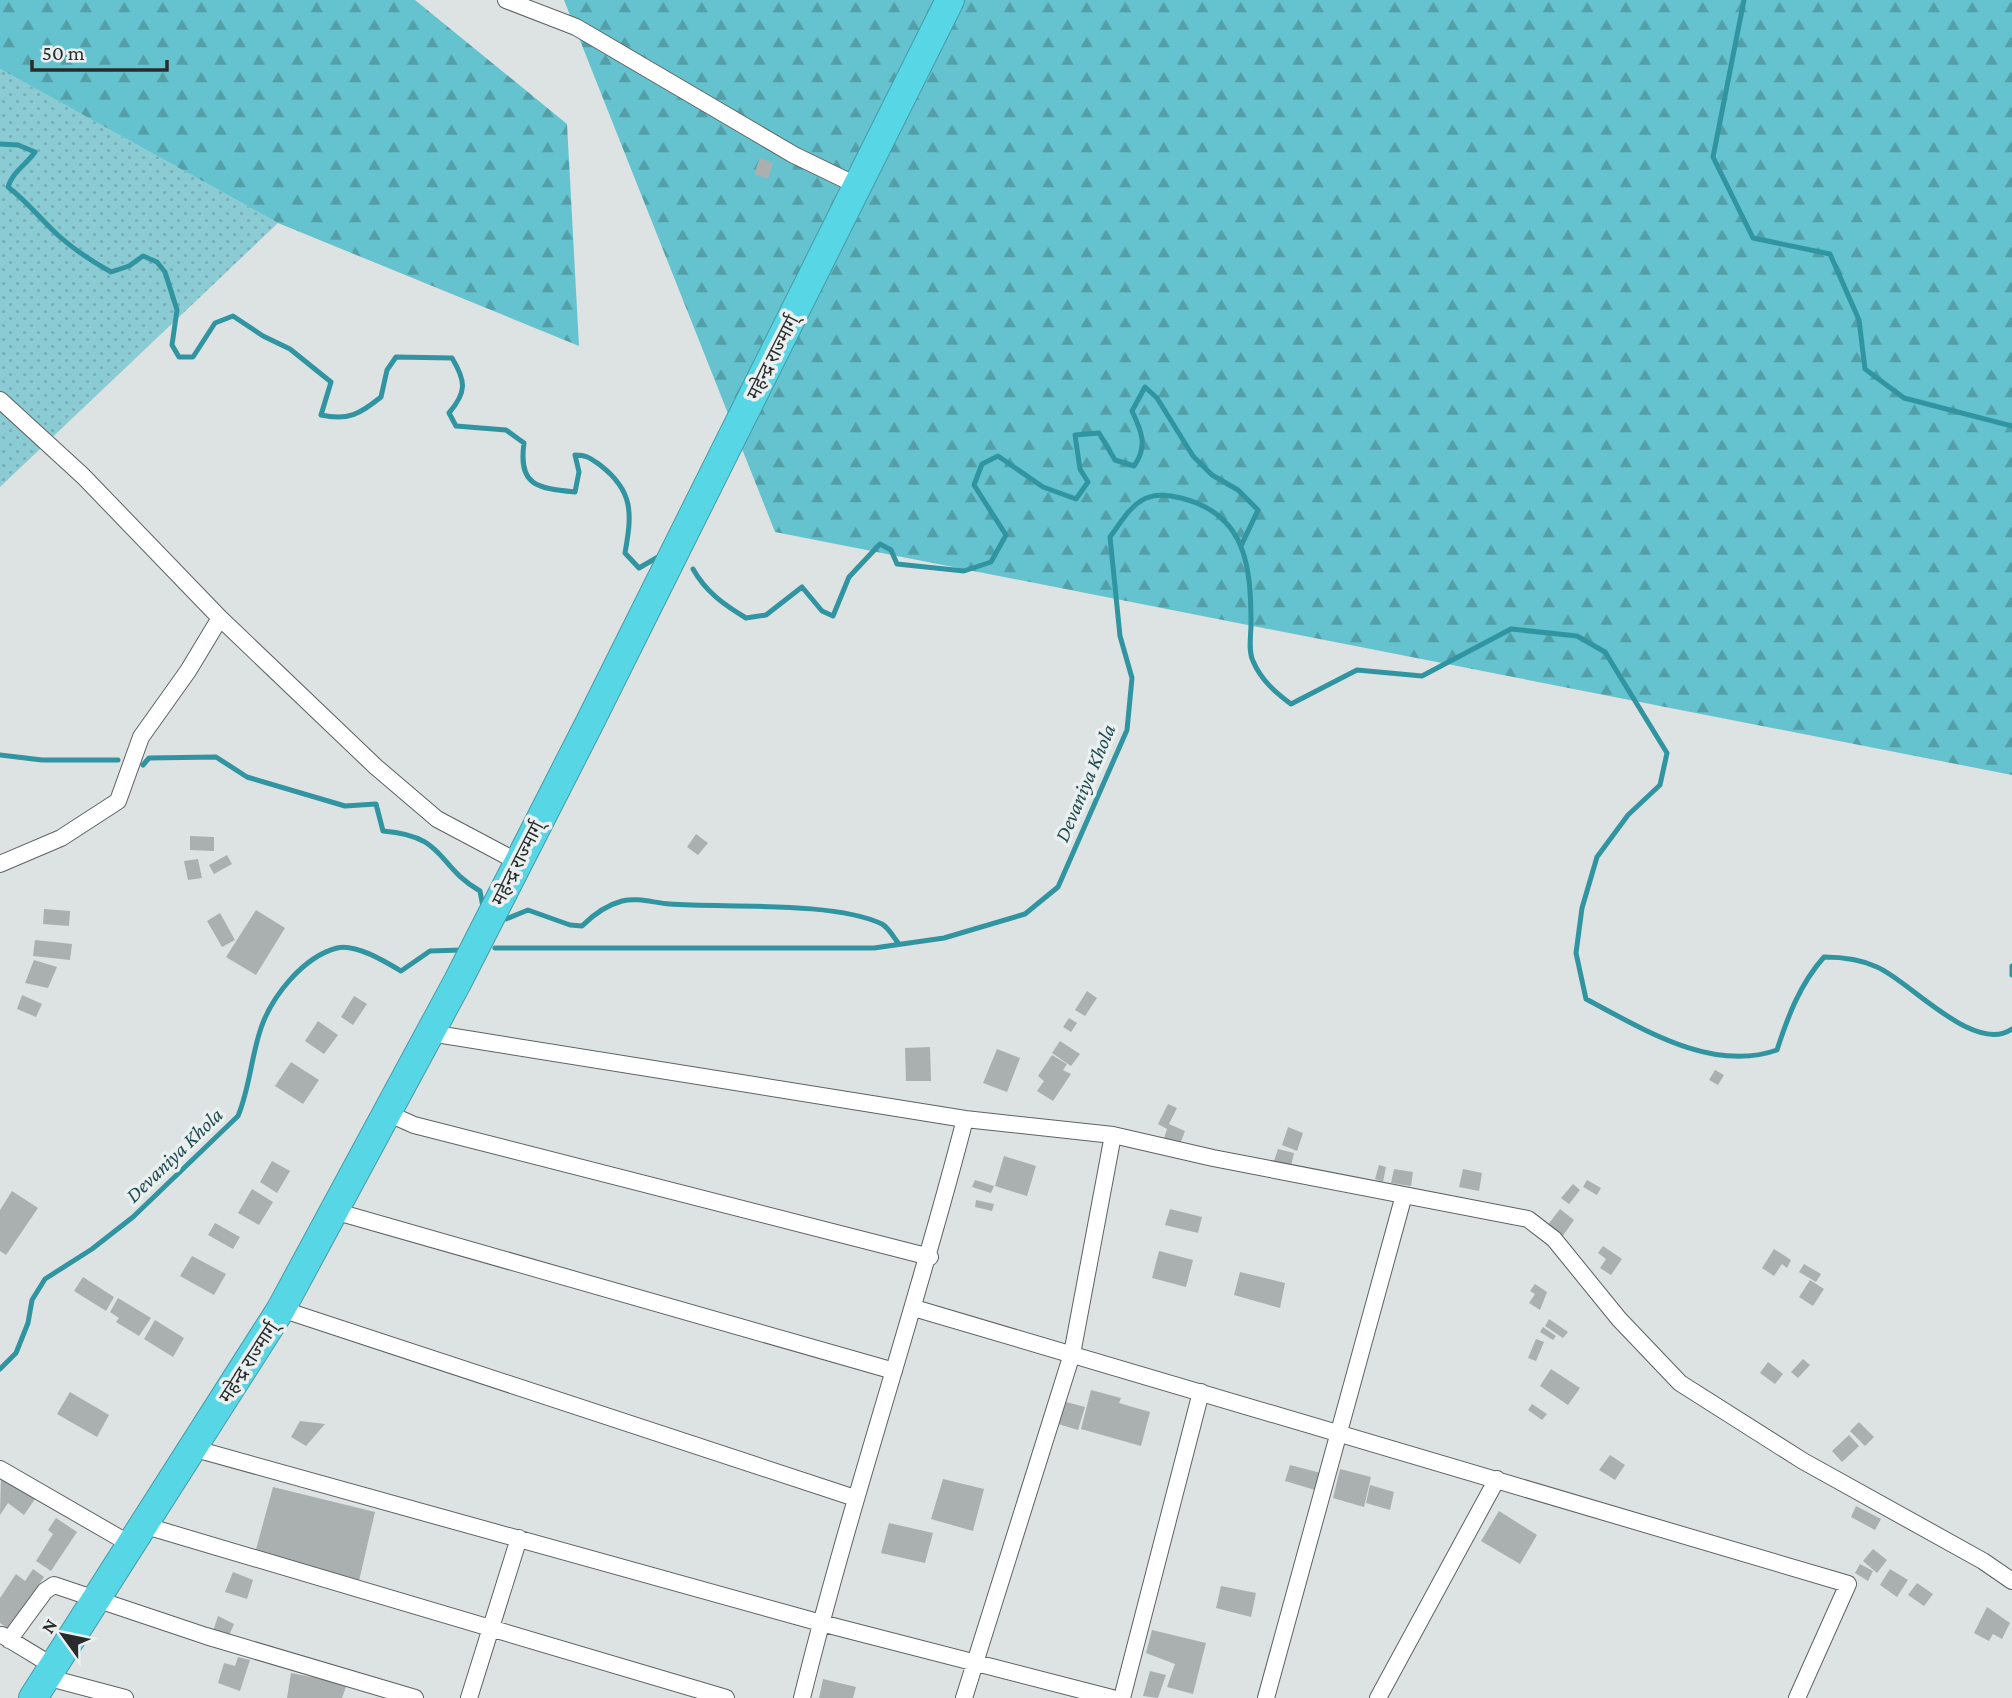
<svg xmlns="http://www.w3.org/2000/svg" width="2012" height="1698" viewBox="0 0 2012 1698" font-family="'Crimson Pro','Noto Sans Devanagari',serif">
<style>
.grass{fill:url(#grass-dots)}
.forest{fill:url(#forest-firs)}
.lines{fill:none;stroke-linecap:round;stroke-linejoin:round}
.stream{stroke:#3195a1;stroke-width:5}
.building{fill:#aab0b0}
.street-casing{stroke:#5d6263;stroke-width:18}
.highway-casing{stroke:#479ba5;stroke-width:30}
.street{stroke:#fff;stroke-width:16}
.highway{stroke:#57d7e6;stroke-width:28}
.labels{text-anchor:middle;stroke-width:7;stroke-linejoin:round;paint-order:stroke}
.street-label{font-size:19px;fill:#2a2c2c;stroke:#eaf0f0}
.water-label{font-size:21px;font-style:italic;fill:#204b50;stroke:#eaf0f0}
</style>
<defs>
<pattern id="grass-dots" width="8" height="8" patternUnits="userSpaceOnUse" patternTransform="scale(1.75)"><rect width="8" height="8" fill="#8bcbd4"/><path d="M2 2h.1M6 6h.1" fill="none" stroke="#78aeb6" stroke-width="1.8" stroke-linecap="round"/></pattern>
<pattern id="forest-firs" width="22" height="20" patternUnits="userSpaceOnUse" patternTransform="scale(1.75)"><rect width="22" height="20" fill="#64c3cf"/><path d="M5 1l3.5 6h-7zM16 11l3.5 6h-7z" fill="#539fa8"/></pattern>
</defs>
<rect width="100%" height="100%" fill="#dde2e3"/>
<!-- grass -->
<path class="grass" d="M 0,69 L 278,223 L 0,487 Z"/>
<!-- forest -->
<path class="forest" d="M 0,0 L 415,0 L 567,124 L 579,346 L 278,223 L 0,69 Z
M 564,0 L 2012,0 L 2012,775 L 775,532 Z"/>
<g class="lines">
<!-- stream -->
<path class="stream" d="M 1744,0 L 1713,157 L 1753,238 L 1830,254 L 1859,320 L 1865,369 L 1904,398 L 2012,426
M 0,144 L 18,145 L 35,152 C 25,166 13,171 8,187 C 28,202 42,221 60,237 C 76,251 93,262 111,272 L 129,266 L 143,256 L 157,262 L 165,272 L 177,310 L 172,345 L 179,357 L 193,357 L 215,323 L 233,316 L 263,336 L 290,349 L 331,382 L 321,415 C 348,421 360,414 381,397 L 387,370 L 396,357 L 452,358 C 466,381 467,392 449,413 L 456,426 L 506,430 L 524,443 C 518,486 537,488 575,492 L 579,472 L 575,455 C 587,455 590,458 600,465 C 634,491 632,514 625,553 L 639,568 L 658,557
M 693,569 C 706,592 723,604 746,618 L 766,615 L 802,587 L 822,611 L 833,616 L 849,577 L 880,544 L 891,550 L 897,564 L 964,571 L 991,562 L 1006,535 L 974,485 L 982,464 L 998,456 L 1043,487 L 1076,499 L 1088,482 L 1080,469 L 1075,435 L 1099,433 L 1115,460 L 1134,466 C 1148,446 1142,432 1132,411 L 1145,387 L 1157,398 L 1193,456 L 1212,475 L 1238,490 L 1258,510 L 1241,546
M 0,755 L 42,760 L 118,760
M 143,765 L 149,758 L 216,757 L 247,777 L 345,806 L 376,804 L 383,831 C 447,836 436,866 480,891 L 483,907
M 500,917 L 506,919 L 528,910 L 570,925 L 582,926 C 593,915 607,905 622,901 C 638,897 654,903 670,904 C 725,908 834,901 882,924 C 889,928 894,938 899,944
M 495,948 L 874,948 L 944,938 L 1025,914 L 1058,887 L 1127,730 L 1132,678 L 1120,636 L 1110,537 C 1131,508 1141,487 1181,498 C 1246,514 1251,566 1251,624 C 1251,635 1248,651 1253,661 C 1261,680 1275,692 1291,704 L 1357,670 L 1422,676 L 1511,629 L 1577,636 L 1605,652 L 1667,753 L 1660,785 L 1628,815 L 1597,857 L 1582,908 L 1576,953 L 1586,999 C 1643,1029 1712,1073 1777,1050 C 1788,1016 1800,984 1824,957 C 1842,957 1860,959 1877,967 C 1910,981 1974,1055 2012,1029
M 2012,966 L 2012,975
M 0,1369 L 16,1353 L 28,1323 L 32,1300 L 45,1279 L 92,1249 L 133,1217 L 238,1116 C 250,1087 251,1057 261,1028 C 272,996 303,957 337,948 C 355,943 386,962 401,971 L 430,951 L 461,950"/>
</g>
<!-- building -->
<path class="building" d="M 760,158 L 773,163 L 768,179 L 754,174 Z
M 696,834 L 708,843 L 698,855 L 687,847 Z
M 190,836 L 214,837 L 214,851 L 190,850 Z
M 227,855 L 232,864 L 214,874 L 209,865 Z
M 198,859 L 202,878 L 188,880 L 184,861 Z
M 44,909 L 70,911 L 69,926 L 43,924 Z
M 256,910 L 285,928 L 256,975 L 226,957 Z
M 220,913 L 235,940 L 222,947 L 207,921 Z
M 35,940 L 72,944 L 70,960 L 33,956 Z
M 34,960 L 57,967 L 48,988 L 25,983 Z
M 1087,991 L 1097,998 L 1085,1016 L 1075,1010 Z
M 22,995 L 42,1004 L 36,1017 L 17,1009 Z
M 354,996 L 367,1004 L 353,1025 L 341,1017 Z
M 1069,1018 L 1077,1023 L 1071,1032 L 1063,1027 Z
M 318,1021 L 338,1035 L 324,1054 L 305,1041 Z
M 1060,1041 L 1080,1054 L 1071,1066 L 1052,1053 Z
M 930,1047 L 931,1081 L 906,1081 L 905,1048 Z
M 997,1049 L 1020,1058 L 1007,1092 L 983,1083 Z
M 1052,1055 L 1067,1064 L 1063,1070 L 1071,1074 L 1053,1101 L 1037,1091 L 1044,1081 L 1038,1076 Z
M 291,1062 L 319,1080 L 303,1104 L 275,1086 Z
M 1715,1070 L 1724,1075 L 1718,1085 L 1709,1080 Z
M 1168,1104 L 1177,1108 L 1169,1124 L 1185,1131 L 1180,1144 L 1164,1138 L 1167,1129 L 1158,1124 Z
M 1288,1127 L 1303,1133 L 1297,1151 L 1282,1145 Z
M 1278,1149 L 1294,1153 L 1291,1166 L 1274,1161 Z
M 1004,1156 L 1036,1166 L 1027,1196 L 995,1186 Z
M 272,1161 L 290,1171 L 277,1193 L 260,1182 Z
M 1379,1165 L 1386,1167 L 1383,1182 L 1375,1179 Z
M 1394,1169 L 1413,1172 L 1411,1186 L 1391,1183 Z
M 1463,1169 L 1482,1173 L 1479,1191 L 1459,1187 Z
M 975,1180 L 994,1186 L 991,1193 L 972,1187 Z
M 1587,1180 L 1601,1188 L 1597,1195 L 1583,1187 Z
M 1573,1184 L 1580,1190 L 1569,1204 L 1561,1198 Z
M 252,1189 L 273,1202 L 259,1225 L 238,1213 Z
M 12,1191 L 38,1208 L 6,1255 L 0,1251 L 0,1210 Z
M 976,1200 L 994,1204 L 992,1211 L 975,1207 Z
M 1170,1209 L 1202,1217 L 1198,1233 L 1165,1225 Z
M 1560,1209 L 1574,1220 L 1562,1237 L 1547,1226 Z
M 215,1223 L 240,1237 L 233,1249 L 208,1235 Z
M 1603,1246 L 1622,1259 L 1611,1275 L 1600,1268 L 1606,1259 L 1598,1253 Z
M 1774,1249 L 1791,1260 L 1787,1268 L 1782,1264 L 1774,1276 L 1762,1268 Z
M 1159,1251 L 1193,1260 L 1186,1287 L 1152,1278 Z
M 192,1256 L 226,1274 L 214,1295 L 180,1276 Z
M 1804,1264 L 1821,1274 L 1816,1282 L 1799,1272 Z
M 1240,1272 L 1285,1283 L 1280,1308 L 1234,1295 Z
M 83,1277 L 114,1297 L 106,1311 L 74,1291 Z
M 1810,1280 L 1824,1289 L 1813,1306 L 1799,1297 Z
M 1535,1284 L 1547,1292 L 1540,1310 L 1529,1303 L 1535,1294 L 1530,1291 Z
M 118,1298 L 151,1318 L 139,1336 L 116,1322 L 119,1318 L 110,1312 Z
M 1549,1319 L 1568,1332 L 1563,1338 L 1545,1326 Z
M 155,1320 L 184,1338 L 173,1357 L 144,1339 Z
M 1543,1327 L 1556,1336 L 1553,1340 L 1540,1332 Z
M 1536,1339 L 1544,1342 L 1536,1361 L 1528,1358 Z
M 1803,1359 L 1810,1365 L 1798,1378 L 1791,1372 Z
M 1768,1362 L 1783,1374 L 1775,1384 L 1760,1373 Z
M 1551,1369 L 1580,1388 L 1568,1405 L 1540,1386 Z
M 1091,1390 L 1121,1398 L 1119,1403 L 1150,1412 L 1141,1446 L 1081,1429 Z
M 70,1392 L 109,1415 L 97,1437 L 57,1414 Z
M 1055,1399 L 1085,1407 L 1078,1430 L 1048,1421 Z
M 1532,1404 L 1547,1414 L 1542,1420 L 1528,1410 Z
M 300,1421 L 325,1424 L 306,1446 L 291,1437 Z
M 1859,1422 L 1874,1437 L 1865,1446 L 1850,1431 Z
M 1849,1435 L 1859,1446 L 1842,1462 L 1832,1451 Z
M 1610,1455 L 1625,1465 L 1615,1480 L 1599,1470 Z
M 1290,1465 L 1321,1473 L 1315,1490 L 1285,1481 Z
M 1340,1469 L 1371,1477 L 1364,1507 L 1333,1498 Z
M 1,1474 L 35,1499 L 24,1515 L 8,1503 L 0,1515 Z
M 943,1479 L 984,1489 L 973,1531 L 931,1519 Z
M 1370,1485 L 1394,1492 L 1390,1510 L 1366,1503 Z
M 273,1487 L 375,1512 L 359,1581 L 255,1553 Z
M 1856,1506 L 1881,1519 L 1875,1530 L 1851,1517 Z
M 1499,1511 L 1537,1535 L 1520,1564 L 1481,1541 Z
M 56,1518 L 77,1532 L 51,1571 L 36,1561 L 53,1534 L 48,1530 Z
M 889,1523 L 933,1533 L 925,1563 L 881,1553 Z
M 1873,1549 L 1887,1560 L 1877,1573 L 1863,1561 Z
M 1860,1564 L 1873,1571 L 1868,1581 L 1855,1573 Z
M 33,1569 L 44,1577 L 9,1629 L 0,1623 L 0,1598 L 16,1574 L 25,1581 Z
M 1890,1569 L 1908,1580 L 1897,1597 L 1880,1585 Z
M 233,1572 L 253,1580 L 247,1599 L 225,1592 Z
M 1917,1583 L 1933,1594 L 1924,1606 L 1908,1595 Z
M 1221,1586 L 1256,1593 L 1251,1617 L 1216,1608 Z
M 1987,1607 L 2010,1623 L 2002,1639 L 1993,1634 L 1989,1641 L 1974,1633 Z
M 218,1616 L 234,1624 L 227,1640 L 212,1634 Z
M 1152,1630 L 1206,1643 L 1193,1694 L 1167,1687 L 1175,1664 L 1146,1653 Z
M 238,1657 L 250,1660 L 240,1691 L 218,1683 L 224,1663 L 235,1666 Z
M 1150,1671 L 1166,1675 L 1158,1698 L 1143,1696 Z
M 291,1673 L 347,1684 L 342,1698 L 287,1698 Z
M 823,1679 L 856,1687 L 853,1698 L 819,1698 Z"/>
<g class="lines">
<defs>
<path id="street" d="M 506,0 L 576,27 L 794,155 L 858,186
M 0,400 L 83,476 L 220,618 L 376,767 L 437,819 L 518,862
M 0,864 L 61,838 L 118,801 L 141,737 L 188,671 L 220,618
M 430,1033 L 965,1119 L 1113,1135 L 1213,1158 L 1528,1219 L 1554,1239 L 1619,1319 L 1680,1383 L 1803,1461 L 1983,1561 L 2012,1581
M 387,1113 L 414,1125 L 930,1257
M 334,1211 L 894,1371
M 914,1308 L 1848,1584 L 1797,1698
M 281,1309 L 855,1498
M 192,1448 L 821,1623 L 1112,1698
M 0,1469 L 130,1544
M 143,1525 L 726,1698
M 2,1635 L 53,1666
M 9,1640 L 45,1591 L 54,1585 L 206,1636 L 415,1698
M 46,1677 L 125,1698
M 469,1698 L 519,1538
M 802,1698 C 850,1503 915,1313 965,1119
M 964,1698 L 1072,1354 L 1113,1135
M 1122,1698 L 1201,1392
M 1266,1698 L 1404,1195
M 1378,1698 L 1497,1479"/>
<path id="highway" d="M 33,1698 L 281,1309 L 458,981 L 590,722 L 950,0"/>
</defs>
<!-- street casing -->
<use href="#street" class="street-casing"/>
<!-- highway casing -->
<use href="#highway" class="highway-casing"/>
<!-- street -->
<use href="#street" class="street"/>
<!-- highway -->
<use href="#highway" class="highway"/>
</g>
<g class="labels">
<!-- street labels -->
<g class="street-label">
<text transform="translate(772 357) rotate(-63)" y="7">महेन्द्र राज्मार्ग्</text>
<text transform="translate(517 863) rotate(-63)" y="7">महेन्द्र राज्मार्ग्</text>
<text transform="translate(248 1362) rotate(-57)" y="7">महेन्द्र राज्मार्ग्</text>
</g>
<!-- water labels -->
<g class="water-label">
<text transform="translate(1085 783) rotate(-67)" y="7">Devaniya Khola</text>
<text transform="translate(174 1155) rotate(-44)" y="7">Devaniya Khola</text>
</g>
</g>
<!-- north arrow -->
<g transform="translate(63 1635) rotate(303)" stroke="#eaf0f0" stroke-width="5" paint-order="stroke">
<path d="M0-5L12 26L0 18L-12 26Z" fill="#2a2c2c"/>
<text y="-10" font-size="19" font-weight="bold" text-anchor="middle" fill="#2a2c2c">N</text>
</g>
<!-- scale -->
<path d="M32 60v10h135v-10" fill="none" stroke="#2a2c2c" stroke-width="3.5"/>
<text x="42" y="60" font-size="21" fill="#2a2c2c" stroke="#eaf0f0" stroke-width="5" paint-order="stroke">50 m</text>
</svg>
